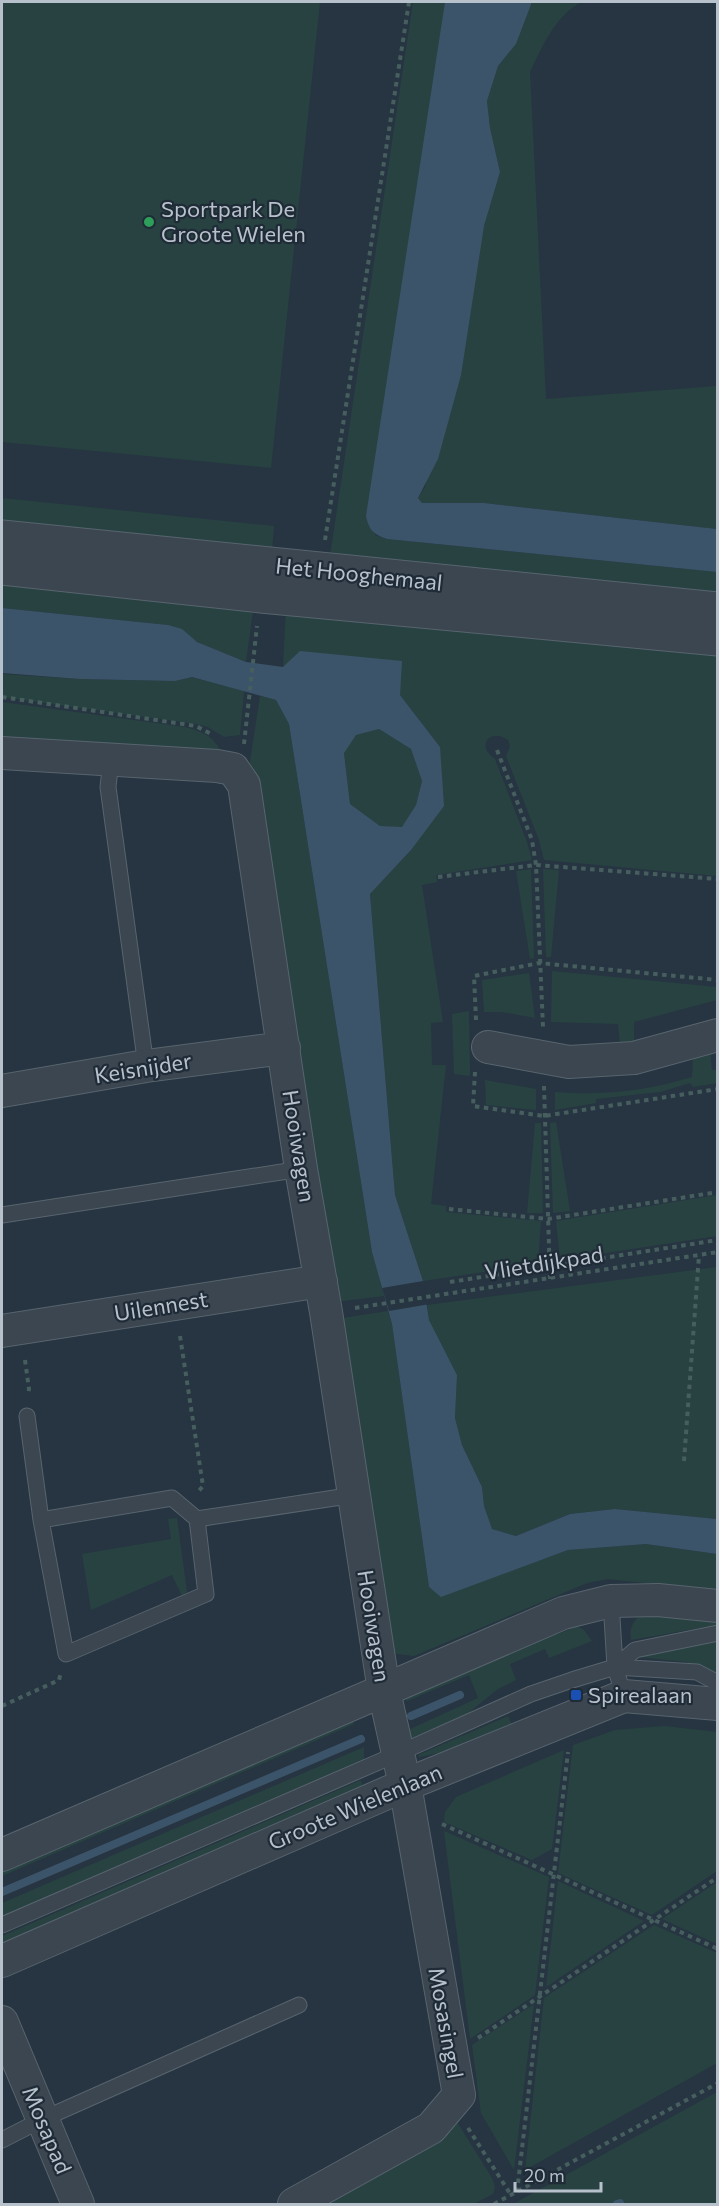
<svg xmlns="http://www.w3.org/2000/svg" width="719" height="2206" viewBox="0 0 719 2206" font-family="Commissioner,sans-serif">
<style>
.green{fill:#284242}
.water{fill:#3c546a;fill-rule:evenodd}
.pier{fill:#263541}
.lines{fill:none;stroke-linecap:round;stroke-linejoin:round}
.stream{stroke:#3c546a;stroke-width:8}
.service-casing{stroke:#58646e;stroke-width:17}
.minor-casing{stroke:#58646e;stroke-width:34}
.tertiary-casing{stroke:#58646e;stroke-width:35}
.path{stroke:#475e5e;stroke-width:4;stroke-dasharray:4.5 4.5;stroke-linecap:butt}
.service{stroke:#3b4651;stroke-width:15}
.minor{stroke:#3b4651;stroke-width:32}
.tertiary{stroke:#3b4651;stroke-width:33}
.leisure-dot{fill:#2e9e5b;stroke:#1f2b37;stroke-width:2}
.transit-dot{fill:#1a4fb4;stroke:#1f2b37;stroke-width:2}
.labels{text-anchor:middle;stroke-width:4.5;stroke-linejoin:round;paint-order:stroke}
.poi-label{font-size:22px;fill:#b7c1cb;stroke:#1f2b37;text-anchor:start}
.street-label{font-size:22px;fill:#b7c1cb;stroke:#1f2b37}
</style>
<rect width="100%" height="100%" fill="#263541"/>
<!-- green -->
<path class="green" d="M 2,2 L 320,2 L 271,468 L 2,442 Z
M 413,2 L 445,2 L 375,535 L 387,539 L 717,572 L 717,603 L 329,563 Z
M 532,2 L 582,2 C 556,14 542,47 530,72 L 546,399 L 717,386 L 717,529 L 484,503 L 422,503 L 418,498 L 425,487 L 484,226 L 500,172 L 490,128 L 487,101 L 498,66 L 516,44 Z
M 2,498 L 274,526 L 272,551 L 2,523 Z
M 2,577 L 254,604 L 246,662 L 197,642 L 168,625 L 2,608 Z
M 286,606 L 717,649 L 717,876 L 544,860 L 539,840 L 506,756 L 510,746 L 508,740 C 490,727 475,746 495,759 L 527,842 L 532,860 L 436,875 L 437,882 L 422,885 L 443,1022 L 431,1023 L 432,1065 L 446,1065 L 431,1204 L 446,1206 L 446,1212 L 541,1221 L 538,1264 L 423,1281 L 395,1195 L 370,894 L 411,850 L 440,747 L 400,695 L 283,667 Z
M 2,674 L 80,679 L 175,681 L 191,677 L 244,691 L 240,735 L 224,737 L 208,727 L 197,724 L 2,697 Z
M 260,696 L 276,700 L 289,724 L 372,1252 L 384,1296 L 335,1302 L 248,774 Z
M 2,702 L 185,727 C 202,732 213,735 221,752 L 2,745 Z
M 379,729 L 411,749 L 422,781 L 416,805 L 402,828 L 380,826 L 350,804 L 344,752 L 355,735 Z
M 531,869 L 534,958 L 530,959 L 516,871 Z
M 543,869 L 559,870 L 551,957 L 546,957 Z
M 552,971 L 717,987 L 717,1000 L 634,1022 L 634,1043 L 620,1045 L 618,1024 L 551,1022 Z
M 529,973 L 535,1018 L 502,1012 L 484,1012 L 482,980 Z
M 469,1011 L 470,1076 L 454,1074 L 452,1014 Z
M 710,1051 L 712,1070 L 717,1070 L 717,1083 L 693,1087 L 690,1083 L 660,1092 L 596,1099 L 596,1103 L 555,1110 L 555,1092 C 603,1096 646,1091 692,1077 L 693,1054 Z
M 485,1080 L 536,1089 L 536,1110 L 486,1105 Z
M 556,1122 L 570,1211 L 553,1213 L 550,1123 Z
M 535,1123 L 541,1123 L 543,1213 L 527,1213 Z
M 717,1195 L 717,1236 L 560,1260 L 556,1221 Z
M 717,1267 L 717,1519 L 615,1509 L 570,1514 L 516,1536 L 491,1529 L 484,1506 L 482,1487 L 462,1445 L 455,1418 L 457,1375 L 429,1320 L 427,1305 Z
M 388,1311 L 392,1324 L 429,1587 L 441,1596 L 568,1550 L 646,1544 L 717,1554 L 717,1591 L 608,1579 L 587,1583 L 414,1656 L 390,1653 L 342,1318 Z
M 177,1518 L 187,1592 L 182,1596 L 172,1575 L 91,1610 L 82,1554 L 171,1539 L 168,1519 Z
M 651,1608 L 717,1615 L 717,1625 L 631,1640 C 628,1623 638,1616 651,1608 Z
M 577,1626 L 584,1630 L 592,1641 L 549,1658 L 545,1649 L 510,1664 L 516,1680 L 498,1689 L 461,1719 L 410,1741 L 408,1730 L 478,1698 L 469,1675 L 405,1702 L 413,1688 L 553,1627 L 558,1634 Z
M 717,1641 L 717,1673 L 686,1662 L 639,1657 L 638,1654 Z
M 350,1715 L 354,1724 L 2,1876 L 2,1865 Z
M 508,1716 L 514,1729 L 482,1744 L 419,1757 L 418,1755 Z
M 664,1726 L 717,1732 L 717,1871 L 652,1915 L 558,1873 L 573,1745 L 615,1730 Z
M 364,1747 L 364,1761 L 2,1917 L 2,1903 Z
M 564,1750 L 552,1849 L 532,1860 L 444,1822 L 445,1812 L 456,1797 Z
M 361,1780 L 363,1794 L 2,1951 L 2,1936 Z
M 444,1831 L 549,1877 L 535,1995 L 470,2039 Z
M 558,1881 L 644,1921 L 546,1987 Z
M 717,1882 L 717,1944 L 662,1919 Z
M 654,1925 L 717,1953 L 717,2063 L 525,2170 L 544,1998 Z
M 534,2004 L 514,2170 L 481,2113 L 472,2045 Z
M 717,2092 L 717,2204 L 513,2204 Z
M 457,2122 L 492,2178 L 495,2187 L 493,2194 L 474,2204 L 310,2204 Z"/>
<!-- water -->
<path class="water" d="M 445,2 L 532,2 L 516,44 L 498,66 L 487,101 L 490,128 L 500,172 L 484,226 L 461,375 L 438,459 L 418,498 L 422,503 L 484,503 L 717,529 L 717,572 L 387,539 C 373,534 369,530 366,516 Z
M 2,608 L 168,625 L 182,629 L 197,642 L 246,662 L 283,667 L 300,651 L 402,661 L 400,695 L 440,747 L 444,806 L 411,850 L 370,894 L 395,1195 L 423,1281 L 429,1320 L 457,1375 L 455,1418 L 462,1445 L 482,1487 L 484,1506 L 492,1529 L 516,1536 L 570,1514 L 615,1509 L 717,1519 L 717,1554 L 646,1544 L 568,1550 L 441,1597 L 429,1587 L 392,1324 L 372,1252 L 289,724 L 276,700 L 192,677 L 175,681 L 80,679 L 2,673 ZM 379,729 L 411,749 L 422,781 L 416,805 L 402,827 L 380,826 L 350,804 L 344,753 L 356,735 Z"/>
<!-- pier -->
<path class="pier" d="M 423,1281 L 430,1304 L 389,1311 L 382,1288 Z"/>
<g class="lines">
<!-- stream -->
<path class="stream" d="M 411,1716 L 460,1695
M 2,1892 L 361,1739
M 617,2204 L 620,2203"/>
<defs>
<path id="service" d="M 111,760 L 108,787 L 146,1066
M 2,1215 L 301,1169
M 27,1416 L 41,1520 L 66,1654 L 206,1594 L 197,1519 L 354,1495
M 41,1520 L 172,1498 L 197,1519
M 611,1601 L 615,1667 L 624,1696
M 615,1667 L 635,1650 L 718,1633
M 2,1925 L 397,1754 L 531,1694 L 572,1680 L 615,1667 L 697,1672 L 718,1683
M 2,2140 L 43,2119 L 299,2005"/>
<path id="minor" d="M 2,753 L 217,766 L 233,769 L 244,785 L 301,1169 L 326,1312 L 384,1691 L 405,1785 L 459,2095 L 431,2128 L 294,2204
M 488,1047 L 569,1062 L 634,1058 L 718,1035
M 2,1091 L 146,1066 L 284,1048
M 2,1331 L 321,1281
M 2,1855 L 563,1613 L 611,1601 L 658,1600 L 718,1606
M 2,1961 L 405,1785 L 624,1696 L 718,1704
M 2,2022 L 78,2204"/>
<path id="tertiary" d="M 2,537 L 718,609
M 2,568 L 261,596 L 718,639"/>
</defs>
<!-- service casing -->
<use href="#service" class="service-casing"/>
<!-- minor casing -->
<use href="#minor" class="minor-casing"/>
<!-- tertiary casing -->
<use href="#tertiary" class="tertiary-casing"/>
<!-- path -->
<path class="path" d="M 325,540 L 409,2
M 2,697 L 196,726 L 213,735
M 244,744 L 257,626
M 497,750 L 532,840 L 536,865 L 543,1027
M 438,877 L 536,865 L 718,879
M 476,1020 L 474,976 L 539,963 L 718,980
M 475,1072 L 473,1106 L 544,1116 L 718,1089
M 544,1086 L 550,1279
M 449,1209 L 548,1219 L 718,1192
M 450,1282 L 718,1240
M 355,1308 L 718,1252
M 180,1336 L 203,1486 L 197,1493
M 25,1360 L 29,1389 L 28,1395
M 684,1461 L 699,1255
M 2,1706 L 59,1680 L 61,1672
M 442,1824 L 718,1949
M 478,2038 L 718,1877
M 468,2128 L 511,2195
M 517,2192 L 568,1752
M 494,2204 L 718,2083"/>
<!-- service -->
<use href="#service" class="service"/>
<!-- minor -->
<use href="#minor" class="minor"/>
<!-- tertiary -->
<use href="#tertiary" class="tertiary"/>
</g>
<!-- markers -->
<circle class="leisure-dot" cx="149" cy="222" r="6"/>
<rect class="transit-dot" x="570" y="1689" width="12" height="12" rx="3"/>
<g class="labels">
<!-- poi labels -->
<g class="poi-label">
<text x="161" y="217">Sportpark De<tspan x="161" dy="25">Groote Wielen</tspan></text>
<text x="588" y="1703">Spirealaan</text>
</g>
<!-- street labels -->
<g class="street-label">
<text transform="translate(359 574) rotate(6)" y="8">Het Hooghemaal</text>
<text transform="translate(143 1068) rotate(-9)" y="8">Keisnijder</text>
<text transform="translate(299 1146) rotate(81)" y="8">Hooiwagen</text>
<text transform="translate(544 1263) rotate(-9)" y="8">Vlietdijkpad</text>
<text transform="translate(161 1306) rotate(-9)" y="8">Uilennest</text>
<text transform="translate(374 1626) rotate(81)" y="8">Hooiwagen</text>
<text transform="translate(355 1807) rotate(-23)" y="8">Groote Wielenlaan</text>
<text transform="translate(446 2023) rotate(80)" y="8">Mosasingel</text>
<text transform="translate(47 2130) rotate(67)" y="8">Mosapad</text>
</g>
</g>
<!-- border -->
<rect width="719" height="2206" fill="none" stroke="#b7c1cb" stroke-width="6"/>
<!-- scale -->
<path d="M515 2182v9h86v-9" fill="none" stroke="#b7c1cb" stroke-width="3"/>
<text x="524" y="2182" font-size="18" fill="#b7c1cb" stroke="#1f2b37" stroke-width="4.5" paint-order="stroke">20 m</text>
</svg>
